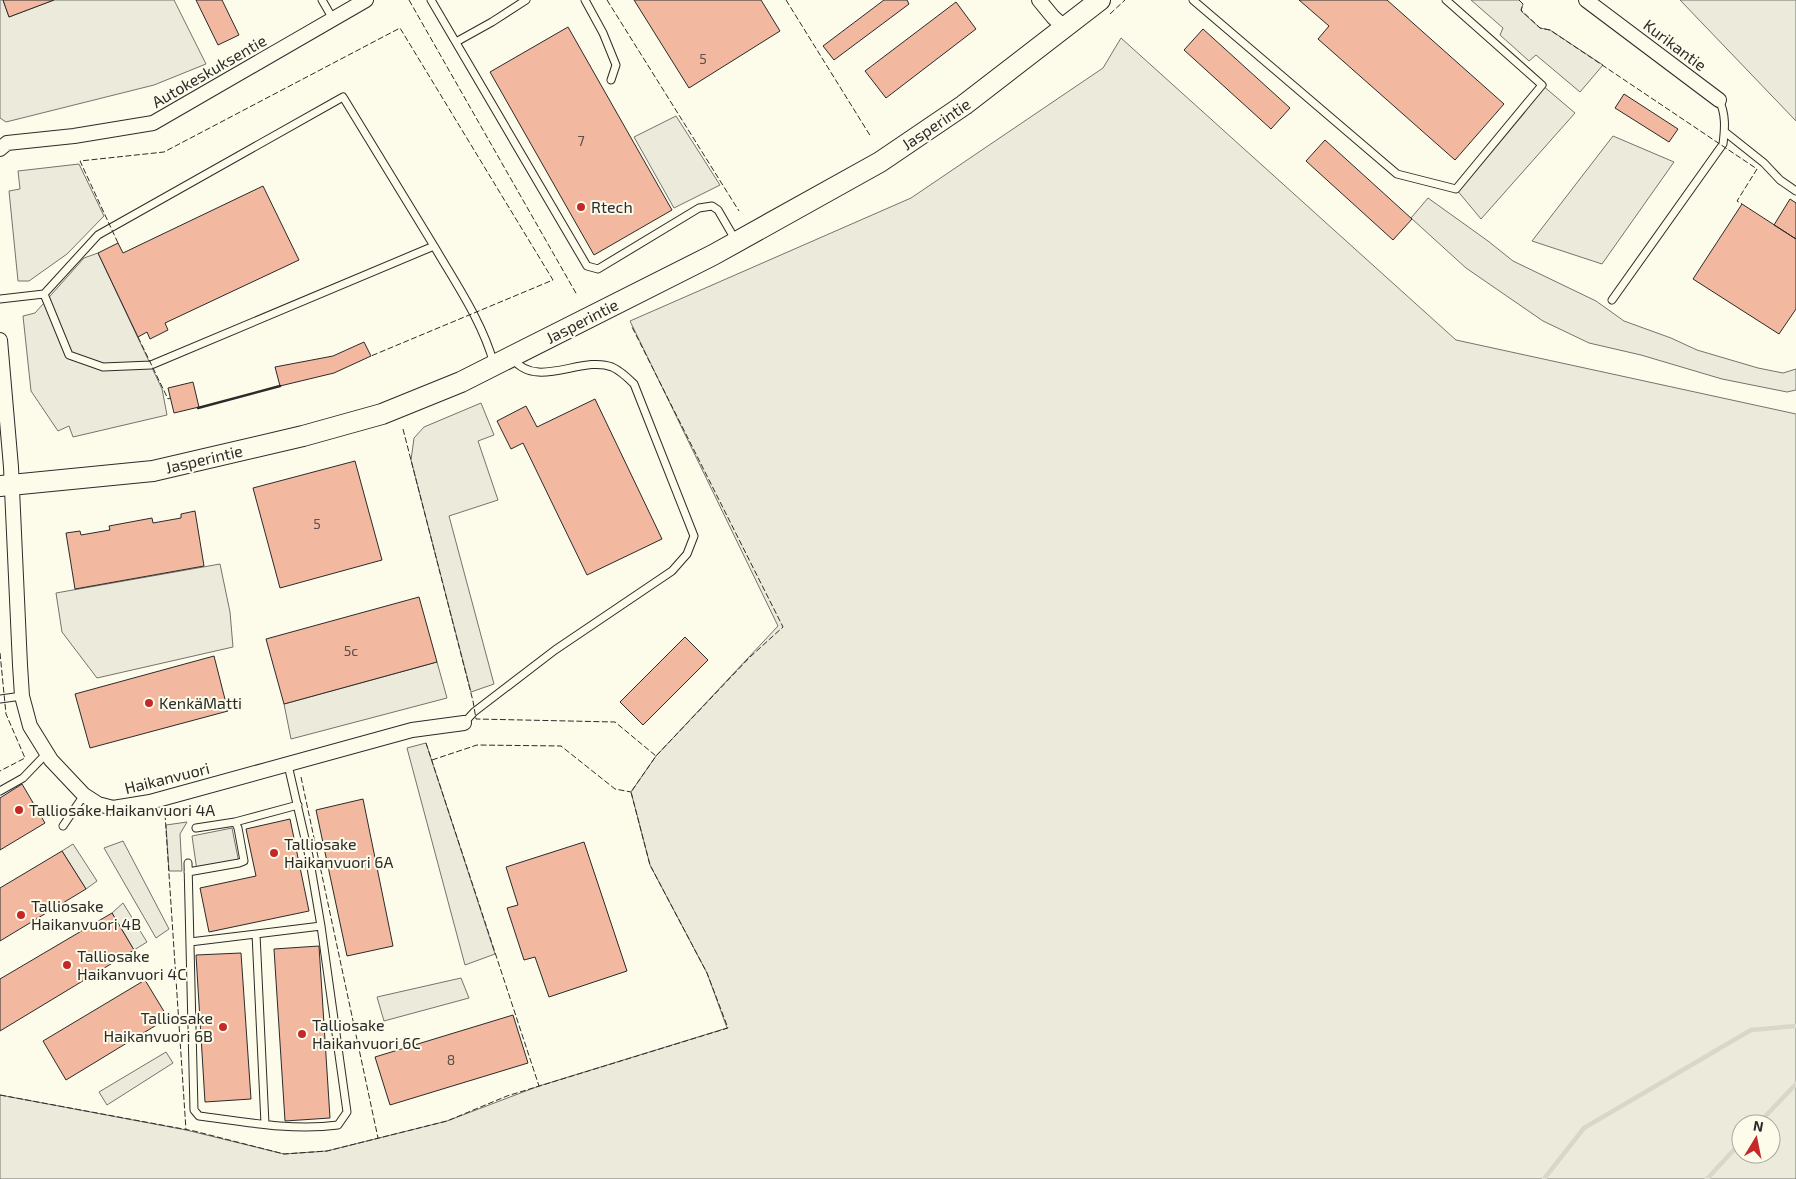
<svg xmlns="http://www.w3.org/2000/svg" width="1796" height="1179" viewBox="0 0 1796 1179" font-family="'Exo 2',sans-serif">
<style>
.green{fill:#ecebdb;stroke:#74746e;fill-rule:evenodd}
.parking{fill:#eceadb;stroke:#74746e}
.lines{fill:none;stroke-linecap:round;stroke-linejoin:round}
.stream{stroke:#d8d7c9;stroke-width:4.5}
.building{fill:#f2b8a0;stroke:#2b2b2b}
.lane-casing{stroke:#2b2b2b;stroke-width:9}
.street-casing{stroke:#2b2b2b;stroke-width:16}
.secondary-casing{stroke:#2b2b2b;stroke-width:22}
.lane{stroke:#fdfbea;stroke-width:7}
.street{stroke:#fdfbea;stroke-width:14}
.secondary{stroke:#fdfbea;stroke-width:20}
.fence{stroke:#2b2b2b;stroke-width:1;stroke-dasharray:6 2.5;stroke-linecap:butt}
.wall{stroke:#2b2b2b;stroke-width:2.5}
.poi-dot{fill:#c62828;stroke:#fdfbea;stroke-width:2}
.labels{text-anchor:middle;stroke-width:4;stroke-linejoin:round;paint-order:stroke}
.number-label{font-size:14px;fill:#5d4e48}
.street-label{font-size:16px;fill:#2b2b2b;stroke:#fdfbea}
.poi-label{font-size:16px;fill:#2b2b2b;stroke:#fdfbea;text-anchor:start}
</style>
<rect width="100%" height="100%" fill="#fdfbea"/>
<!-- green -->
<path class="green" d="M 1680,0 L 1796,0 L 1796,121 Z
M 1121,38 L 1456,340 L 1796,414 L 1796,1179 L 0,1179 L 0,1095 L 186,1130 L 284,1154 L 327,1151 L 447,1121 L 539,1086 L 727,1028 L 707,973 L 650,865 L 631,792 L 656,756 L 778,626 L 630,321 L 911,198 L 1103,68 ZM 1741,1124 L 1771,1124 L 1771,1154 L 1741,1154 Z"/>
<!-- parking -->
<path class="parking" d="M 0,0 L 3,0 L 9,17 L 54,0 L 174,0 L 206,64 L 154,85 L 6,122 L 0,118 Z
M 1471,0 L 1519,0 L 1523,4 L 1521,11 L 1540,28 L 1550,30 L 1603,65 L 1580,92 L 1536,55 L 1529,61 L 1500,35 L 1503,28 Z
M 1542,85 L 1575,113 L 1481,219 L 1456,189 Z
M 676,116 L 720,185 L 674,208 L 634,137 Z
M 1613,136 L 1674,162 L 1602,264 L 1532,241 Z
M 79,164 L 104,216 L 67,254 L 29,281 L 18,281 L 9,191 L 20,189 L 18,171 Z
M 1428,198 L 1488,241 L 1513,261 L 1596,301 L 1624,321 L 1671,338 L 1697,350 L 1758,368 L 1783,373 L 1796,369 L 1796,390 L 1787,392 L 1722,379 L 1641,355 L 1589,343 L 1543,321 L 1466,268 L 1411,218 Z
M 98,253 L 162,389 L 167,415 L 73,437 L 69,426 L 58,431 L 31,391 L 23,316 L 35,313 L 84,258 Z
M 481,403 L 494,435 L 478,441 L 498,500 L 449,516 L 494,684 L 471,692 L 411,460 L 414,438 L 424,427 Z
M 220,564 L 230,612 L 233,647 L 97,678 L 62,632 L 56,593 Z
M 437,662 L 447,698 L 291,739 L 284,704 Z
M 426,743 L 495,954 L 465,965 L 407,748 Z
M 187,822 L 180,834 L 182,871 L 169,871 L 166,825 Z
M 232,828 L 239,863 L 197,871 L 192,836 Z
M 123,841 L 169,929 L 156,938 L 104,848 Z
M 73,844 L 97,881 L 86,889 L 62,851 Z
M 123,903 L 147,942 L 134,950 L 112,913 Z
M 461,978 L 469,998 L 384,1021 L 377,997 Z
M 166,1052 L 173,1063 L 107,1105 L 99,1092 Z"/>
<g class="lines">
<!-- stream -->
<path class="stream" d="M 1758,1124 L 1796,1084
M 1544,1179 L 1584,1128 L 1751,1030 L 1796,1026
M 1707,1179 L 1741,1142"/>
</g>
<!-- building -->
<path class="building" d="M 3,0 L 54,0 L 9,17 Z
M 196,0 L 222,0 L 239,35 L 218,45 Z
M 634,0 L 761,0 L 780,31 L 689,88 Z
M 884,0 L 907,0 L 909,4 L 834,60 L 823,46 Z
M 1299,0 L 1387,0 L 1504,104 L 1455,160 L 1318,39 L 1329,26 Z
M 956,2 L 976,29 L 886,98 L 865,71 Z
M 568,27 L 672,210 L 594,255 L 490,72 Z
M 1203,29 L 1290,108 L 1271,129 L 1184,50 Z
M 1624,94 L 1678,129 L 1669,142 L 1615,108 Z
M 1325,140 L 1412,219 L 1393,240 L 1306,161 Z
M 263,186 L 299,260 L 165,323 L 168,330 L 150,339 L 147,332 L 138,337 L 98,253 L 118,243 L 123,253 Z
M 1790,199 L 1796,203 L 1796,239 L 1774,225 Z
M 1742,204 L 1796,239 L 1796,309 L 1779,334 L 1693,279 Z
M 364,342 L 371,356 L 334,373 L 280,386 L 275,367 L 333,356 Z
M 193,382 L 199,407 L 174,413 L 168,388 Z
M 595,399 L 662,539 L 587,575 L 523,443 L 511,449 L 497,421 L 526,406 L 537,427 Z
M 355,461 L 382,560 L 280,588 L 253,488 Z
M 195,511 L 204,566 L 75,589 L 66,533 L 80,531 L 81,535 L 110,530 L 109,526 L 152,518 L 153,523 L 181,518 L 181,514 Z
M 419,597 L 437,662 L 284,704 L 266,639 Z
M 685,637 L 708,660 L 643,725 L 620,702 Z
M 214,656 L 228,711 L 90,748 L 75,694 Z
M 22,784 L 45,823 L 0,850 L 0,798 Z
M 363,799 L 393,946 L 347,956 L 316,810 Z
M 290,819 L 309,911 L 209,932 L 200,888 L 256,876 L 246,829 Z
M 584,842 L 627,971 L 549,997 L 535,957 L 524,960 L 507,908 L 518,905 L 506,867 Z
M 62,851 L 86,889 L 0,941 L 0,888 Z
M 112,913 L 134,950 L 0,1031 L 0,979 Z
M 319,946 L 330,1118 L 285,1121 L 274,949 Z
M 241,953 L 251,1099 L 205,1102 L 196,955 Z
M 145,980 L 168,1018 L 66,1080 L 43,1041 Z
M 513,1015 L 528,1063 L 390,1105 L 375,1057 Z"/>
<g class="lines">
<defs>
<path id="lane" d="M 322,0 L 333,19
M 431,0 L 587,266 L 598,269 L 699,208 L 712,206 L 718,210 L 736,241
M 585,0 L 603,33 L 616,65 L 611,80
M 1193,0 L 1397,174 L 1456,189 L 1542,85 L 1446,0
M 456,42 L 492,22 L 526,0
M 1725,132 L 1764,163 L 1780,180 L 1796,191
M 44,294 L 69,355 L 103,367 L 151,365 L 434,246 C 456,284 482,321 494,364
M 0,299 L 44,294 L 98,235 L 343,97 L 434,246
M 1612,300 L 1723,144 C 1725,128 1726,114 1719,100
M 0,699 L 22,696
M 464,723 L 474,712 L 555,650 L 672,571 L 687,554 L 694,536 L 634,384 C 628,378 621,371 612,367 C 582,355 537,390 513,359
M 0,791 L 23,778 L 47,753
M 235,822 L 298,805
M 63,826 L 84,795
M 188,863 L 194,1110 L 199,1116 C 245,1122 292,1131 338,1125 L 347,1112 L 321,926 L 309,856 L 288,765
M 188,872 L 239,863 L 244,861 L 238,828 L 235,822 L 196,828
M 256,934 L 265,1124
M 190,942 L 321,926"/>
<path id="street" d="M 1039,0 L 1053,17 L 1065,28
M 1586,0 L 1719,100
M 0,149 L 7,143 L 74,136 L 153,123 L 366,0
M 0,340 L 11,467 L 20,665 L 22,696 L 30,726 L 51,760 L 84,795 L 98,804 L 113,808 L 150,802 L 412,730 L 464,723"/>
<path id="secondary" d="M 0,486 L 153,471 L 303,436 L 382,414 L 461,382 L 713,255 L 880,162 L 964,105 L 1100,0"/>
</defs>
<!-- lane casing -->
<use href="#lane" class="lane-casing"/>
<!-- street casing -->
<use href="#street" class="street-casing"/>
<!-- secondary casing -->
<use href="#secondary" class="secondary-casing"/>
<!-- lane -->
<use href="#lane" class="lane"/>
<!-- street -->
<use href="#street" class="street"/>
<!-- secondary -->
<use href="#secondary" class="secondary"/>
<!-- fence -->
<path class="fence" d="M 409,0 L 577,295
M 607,0 L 739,211
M 786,0 L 871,137
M 1519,0 L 1523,4 L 1521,10 L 1540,28 L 1550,30 L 1757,169 L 1737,201 L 1742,204
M 1110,14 L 1125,0
M 118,243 L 80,161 L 164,152 L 400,28 L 553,280 L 371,356
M 138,337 L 168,399 L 170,398
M 403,429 L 473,701 L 476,719 L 615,722 L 656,756
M 0,653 L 6,714 L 25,758 L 0,771
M 426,743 L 539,1086
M 432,760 L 477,745 L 561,746 L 615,789 L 631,792
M 301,777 L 378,1138
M 165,814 L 186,1130
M 0,1095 L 194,1131 L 284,1154 L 327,1151 L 447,1121 L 507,1096 L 728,1028 L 707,973 L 650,865 L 631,792 L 656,756 L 750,657 L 783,627 L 631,325"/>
<!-- wall -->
<path class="wall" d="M 198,408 L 280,386"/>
</g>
<!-- markers -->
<g class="poi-dot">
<circle cx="581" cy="207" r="5"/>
<circle cx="149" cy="703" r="5"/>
<circle cx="19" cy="810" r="5"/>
<circle cx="274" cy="853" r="5"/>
<circle cx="21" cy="915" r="5"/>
<circle cx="67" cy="965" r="5"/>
<circle cx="223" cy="1027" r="5"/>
<circle cx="302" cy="1034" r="5"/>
</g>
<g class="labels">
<!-- number labels -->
<g class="number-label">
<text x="703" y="64">5</text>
<text x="581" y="146">7</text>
<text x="317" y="529">5</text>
<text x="351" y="656">5c</text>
<text x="451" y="1065">8</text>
</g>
<!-- street labels -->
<g class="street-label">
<text transform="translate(1675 45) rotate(37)" y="6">Kurikantie</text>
<text transform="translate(209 71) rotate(-30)" y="6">Autokeskuksentie</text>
<text transform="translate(936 124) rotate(-34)" y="6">Jasperintie</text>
<text transform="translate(582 321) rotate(-27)" y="6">Jasperintie</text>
<text transform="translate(204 459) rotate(-13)" y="6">Jasperintie</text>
<text transform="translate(167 778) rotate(-14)" y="6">Haikanvuori</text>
</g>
<!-- poi labels -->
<g class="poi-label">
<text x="591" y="213">Rtech</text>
<text x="159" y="709">KenkäMatti</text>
<text x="29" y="816">Talliosake Haikanvuori 4A</text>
<text x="284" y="850">Talliosake<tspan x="284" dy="18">Haikanvuori 6A</tspan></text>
<text x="31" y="912">Talliosake<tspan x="31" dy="18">Haikanvuori 4B</tspan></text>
<text x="77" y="962">Talliosake<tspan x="77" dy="18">Haikanvuori 4C</tspan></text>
<text x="213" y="1024" text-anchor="end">Talliosake<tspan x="213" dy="18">Haikanvuori 6B</tspan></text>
<text x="312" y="1031">Talliosake<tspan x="312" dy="18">Haikanvuori 6C</tspan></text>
</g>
</g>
<!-- north arrow -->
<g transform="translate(1756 1139) rotate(10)"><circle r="24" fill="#fdfbea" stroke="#a9a89e"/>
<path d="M0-4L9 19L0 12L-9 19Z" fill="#c62828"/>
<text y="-8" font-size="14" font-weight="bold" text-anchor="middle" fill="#2b2b2b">N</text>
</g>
</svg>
